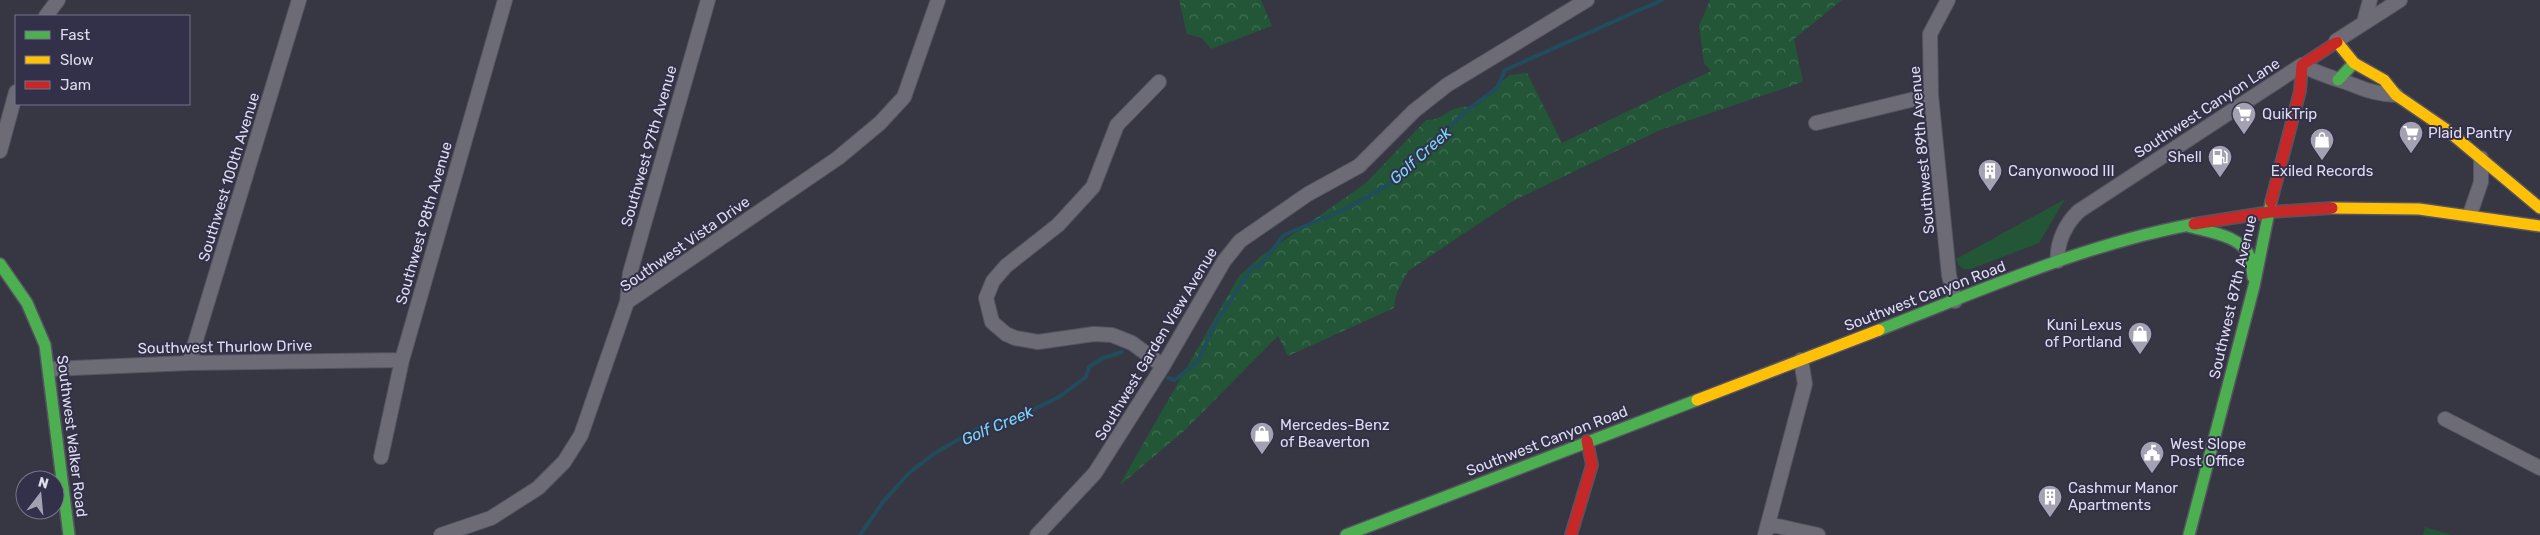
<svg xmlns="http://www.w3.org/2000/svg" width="2540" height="535" viewBox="0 0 2540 535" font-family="Rubik,sans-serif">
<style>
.forest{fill:url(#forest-crowns)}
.garden{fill:#225637}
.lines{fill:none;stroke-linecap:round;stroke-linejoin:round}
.stream{stroke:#214c5c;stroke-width:4}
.street-casing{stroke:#555460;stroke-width:16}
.fast-casing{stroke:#555460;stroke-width:14}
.slow-casing{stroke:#555460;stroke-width:14}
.jam-casing{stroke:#555460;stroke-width:14}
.street{stroke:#6d6c76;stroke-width:14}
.fast{stroke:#4caf50;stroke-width:11}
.slow{stroke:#ffc107;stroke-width:11}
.jam{stroke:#c62828;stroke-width:11}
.labels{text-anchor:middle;stroke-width:4;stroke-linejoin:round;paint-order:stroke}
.street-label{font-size:15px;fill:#dedced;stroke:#333049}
.poi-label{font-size:15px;fill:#dedced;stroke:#333049;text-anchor:start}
.water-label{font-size:16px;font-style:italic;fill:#79d7f7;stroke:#333049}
</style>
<defs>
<pattern id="forest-crowns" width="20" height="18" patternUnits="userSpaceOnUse" patternTransform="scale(1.25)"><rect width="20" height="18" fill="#225637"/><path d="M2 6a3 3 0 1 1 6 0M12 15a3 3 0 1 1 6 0" fill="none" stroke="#426e54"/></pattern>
</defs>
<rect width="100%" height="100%" fill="#373643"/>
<!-- forest -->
<path class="forest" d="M 1179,0 L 1261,0 L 1272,26 L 1211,49 L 1202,38 L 1187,34 Z
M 1710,0 L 1842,0 L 1794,39 L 1803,82 L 1660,130 L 1511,202 L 1408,271 L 1396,295 L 1394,308 L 1288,356 L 1278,336 L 1184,431 L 1119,486 L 1239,276 L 1260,257 L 1365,184 L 1426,120 C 1445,121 1448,105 1469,107 L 1510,75 L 1527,73 L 1562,143 L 1711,71 L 1704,63 L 1699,26 Z"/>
<!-- garden -->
<path class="garden" d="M 2065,199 L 2039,243 L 1971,269 C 1962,270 1959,267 1956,259 Z
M 2425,527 L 2452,535 L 2423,535 Z"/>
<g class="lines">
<!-- stream -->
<path class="stream" d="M 1168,378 L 1175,380 L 1198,361 L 1214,326 L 1253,266 L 1259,267 L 1284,235 L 1352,206 L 1396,180 L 1465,112 L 1497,88 L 1505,70 L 1662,0
M 860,535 L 883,502 L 909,473 L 935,453 L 977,429 L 1010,421 L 1059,397 L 1086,377 L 1089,367 L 1103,358 L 1122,352"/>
<defs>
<path id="street" d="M 1948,0 L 1930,34 L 1931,95 L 1949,275 L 1955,301
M 46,16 L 58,0
M 2364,22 L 2370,0
M 2336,41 L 2400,0
M 1159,82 L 1117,125 L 1093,187 L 1058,225 L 1006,266 L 993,281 L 986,298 L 992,322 L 1006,334 L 1015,338 L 1038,342 L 1094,334 L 1112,335 L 1132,343 L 1163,366
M 1816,123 L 1931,95
M 0,151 L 16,92
M 2470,214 L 2481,182 L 2481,158
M 2058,261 C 2056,243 2066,223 2079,211 L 2302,65 C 2314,72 2325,75 2339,80 C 2361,87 2371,94 2396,95
M 627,302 L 630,273 L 708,0
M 189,363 L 299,0
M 50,369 L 189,363 L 402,360
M 2445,419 L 2540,468
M 381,457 L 402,360 L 505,0
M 1768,524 L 1818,535
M 441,535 L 491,518 L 538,488 L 564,462 L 581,435 L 627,302 L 838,158 L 880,123 L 904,97 L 938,0
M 1037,535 L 1095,473 L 1163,366 L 1224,261 L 1240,241 L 1308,194 L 1359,166 L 1414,111 L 1447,85 L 1587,0
M 1765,535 L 1805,384 L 1801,360"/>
<path id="fast" d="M 2338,80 L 2354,63
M 2188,226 C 2208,232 2241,235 2250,257 C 2252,263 2252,271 2253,277
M 0,264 L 27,303 L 45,345 L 69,535
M 1879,330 C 1982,290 2085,244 2194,224
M 1346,535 L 1697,400
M 2189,535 L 2254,286 L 2271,202"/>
<path id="slow" d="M 2337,42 L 2354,63 L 2384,80 L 2396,95 L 2447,130 L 2540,208
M 2332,208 L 2419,209 L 2540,226
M 1697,400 L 1879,330"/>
<path id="jam" d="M 2271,202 L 2300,91 L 2302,65 L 2337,42
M 2194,224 L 2270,212 L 2332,208
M 1571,535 L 1592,465 L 1587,441"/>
</defs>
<!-- street casing -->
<use href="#street" class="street-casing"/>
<!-- fast casing -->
<use href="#fast" class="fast-casing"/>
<!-- slow casing -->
<use href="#slow" class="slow-casing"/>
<!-- jam casing -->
<use href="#jam" class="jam-casing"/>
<!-- street -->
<use href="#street" class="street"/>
<!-- fast -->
<use href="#fast" class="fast"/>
<!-- slow -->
<use href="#slow" class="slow"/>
<!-- jam -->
<use href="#jam" class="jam"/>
</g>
<!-- icons -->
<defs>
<symbol id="supermarket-pin" viewBox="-11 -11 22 30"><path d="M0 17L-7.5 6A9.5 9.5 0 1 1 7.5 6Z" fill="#a4a2b2" stroke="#333049"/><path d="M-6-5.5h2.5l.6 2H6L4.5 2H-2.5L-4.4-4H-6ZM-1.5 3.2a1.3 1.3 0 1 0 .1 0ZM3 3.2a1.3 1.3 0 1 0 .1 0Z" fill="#fff"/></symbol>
<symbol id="shop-pin" viewBox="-11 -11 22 30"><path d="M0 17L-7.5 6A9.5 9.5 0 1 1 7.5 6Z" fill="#a4a2b2" stroke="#333049"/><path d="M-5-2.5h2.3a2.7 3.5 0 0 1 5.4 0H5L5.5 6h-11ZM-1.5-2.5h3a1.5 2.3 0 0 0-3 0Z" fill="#fff"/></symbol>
<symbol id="fuel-pin" viewBox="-11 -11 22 30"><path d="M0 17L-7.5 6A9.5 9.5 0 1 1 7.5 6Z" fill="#a4a2b2" stroke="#333049"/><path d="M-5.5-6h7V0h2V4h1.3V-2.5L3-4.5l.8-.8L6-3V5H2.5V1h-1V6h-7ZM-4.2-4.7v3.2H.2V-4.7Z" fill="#fff"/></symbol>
<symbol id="building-pin" viewBox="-11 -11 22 30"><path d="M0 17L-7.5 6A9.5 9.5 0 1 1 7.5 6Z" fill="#a4a2b2" stroke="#333049"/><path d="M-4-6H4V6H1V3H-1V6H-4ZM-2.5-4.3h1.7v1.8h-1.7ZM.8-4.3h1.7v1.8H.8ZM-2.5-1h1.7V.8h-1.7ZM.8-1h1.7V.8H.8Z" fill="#fff"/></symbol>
<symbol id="civic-pin" viewBox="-11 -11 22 30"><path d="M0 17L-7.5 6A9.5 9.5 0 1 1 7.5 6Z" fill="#a4a2b2" stroke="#333049"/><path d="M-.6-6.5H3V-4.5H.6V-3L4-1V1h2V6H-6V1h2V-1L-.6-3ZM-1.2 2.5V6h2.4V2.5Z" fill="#fff"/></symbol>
</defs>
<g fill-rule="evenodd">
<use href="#supermarket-pin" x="2230" y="100" width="28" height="38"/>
<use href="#supermarket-pin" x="2397" y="119" width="28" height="38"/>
<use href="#shop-pin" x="2308" y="126" width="28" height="38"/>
<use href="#fuel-pin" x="2206" y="143" width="28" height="38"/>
<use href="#building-pin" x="1976" y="157" width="28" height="38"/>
<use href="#shop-pin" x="2126" y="320" width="28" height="38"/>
<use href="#shop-pin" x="1248" y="420" width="28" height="38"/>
<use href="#civic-pin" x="2138" y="439" width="28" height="38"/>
<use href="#building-pin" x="2036" y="483" width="28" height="38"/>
</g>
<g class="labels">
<!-- street labels -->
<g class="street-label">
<text transform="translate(2207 108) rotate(-33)" y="5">Southwest Canyon Lane</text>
<text transform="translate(649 146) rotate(-74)" y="5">Southwest 97th Avenue</text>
<text transform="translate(1922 150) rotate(-95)" y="5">Southwest 89th Avenue</text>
<text transform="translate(229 177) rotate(-73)" y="5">Southwest 100th Avenue</text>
<text transform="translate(424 223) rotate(-74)" y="5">Southwest 98th Avenue</text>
<text transform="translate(685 244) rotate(-35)" y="5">Southwest Vista Drive</text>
<text transform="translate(1925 296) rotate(-21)" y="5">Southwest Canyon Road</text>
<text transform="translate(2233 297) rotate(-77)" y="5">Southwest 87th Avenue</text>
<text transform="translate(1156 344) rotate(-59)" y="5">Southwest Garden View Avenue</text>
<text transform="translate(225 347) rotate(-1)" y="5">Southwest Thurlow Drive</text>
<text transform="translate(72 436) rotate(83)" y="5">Southwest Walker Road</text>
<text transform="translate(1547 441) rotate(-21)" y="5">Southwest Canyon Road</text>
</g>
<!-- poi labels -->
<g class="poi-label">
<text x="2262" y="119">QuikTrip</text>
<text x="2428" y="138">Plaid Pantry</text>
<text x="2202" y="162" text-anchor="end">Shell</text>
<text x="2008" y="176">Canyonwood III</text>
<text x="2322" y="176" text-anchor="middle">Exiled Records</text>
<text x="2122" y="330" text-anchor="end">Kuni Lexus<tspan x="2122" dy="17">of Portland</tspan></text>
<text x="1280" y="430">Mercedes-Benz<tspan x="1280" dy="17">of Beaverton</tspan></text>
<text x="2170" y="449">West Slope<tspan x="2170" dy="17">Post Office</tspan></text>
<text x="2068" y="493">Cashmur Manor<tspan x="2068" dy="17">Apartments</tspan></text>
</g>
<!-- water labels -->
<g class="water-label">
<text transform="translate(1420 155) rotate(-42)" y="6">Golf Creek</text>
<text transform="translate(997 425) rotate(-23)" y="6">Golf Creek</text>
</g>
</g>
<!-- legend -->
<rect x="15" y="15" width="175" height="90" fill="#333049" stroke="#77758b"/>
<rect x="25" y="31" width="25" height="8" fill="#4caf50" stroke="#77758b"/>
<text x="60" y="40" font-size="15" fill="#dedced">Fast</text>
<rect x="25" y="56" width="25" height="8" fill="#ffc107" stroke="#77758b"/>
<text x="60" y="65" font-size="15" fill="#dedced">Slow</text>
<rect x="25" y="81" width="25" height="8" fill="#c62828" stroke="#77758b"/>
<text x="60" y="90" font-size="15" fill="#dedced">Jam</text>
<!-- north arrow -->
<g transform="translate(40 495) rotate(16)"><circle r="24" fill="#333049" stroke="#77758b"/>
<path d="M0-4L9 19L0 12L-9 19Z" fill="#a4a2b2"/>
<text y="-8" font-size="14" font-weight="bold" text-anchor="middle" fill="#dedced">N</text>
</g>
</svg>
